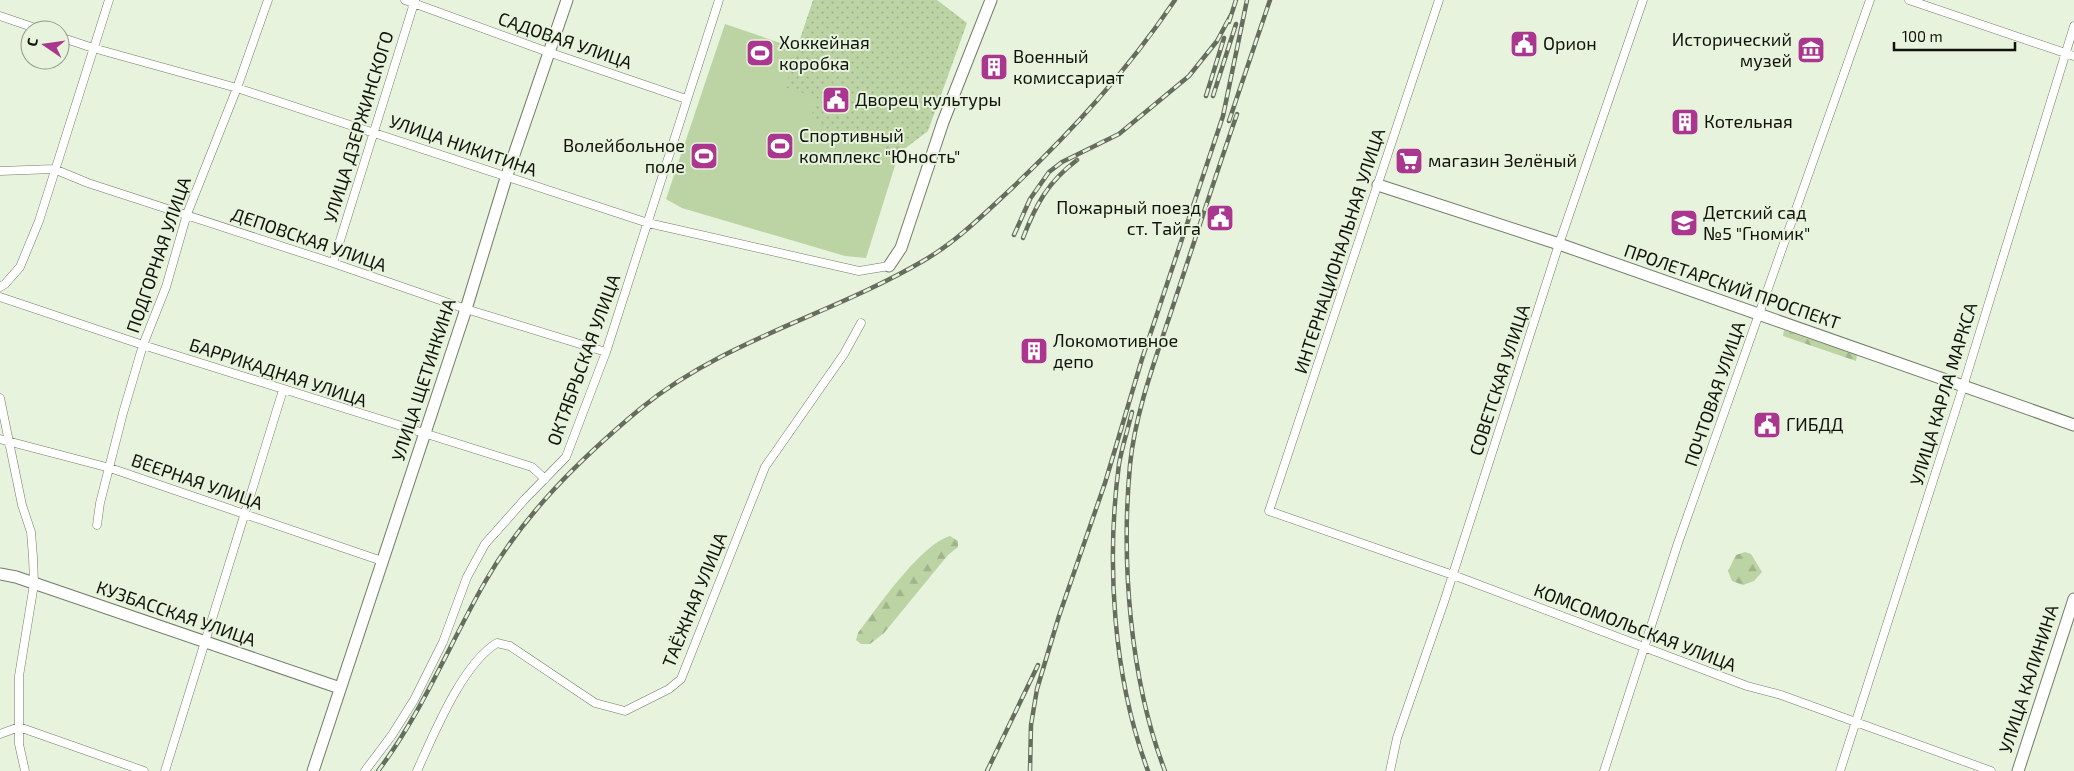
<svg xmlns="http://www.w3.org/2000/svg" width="2074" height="771" viewBox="0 0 2074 771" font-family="'Exo 2',sans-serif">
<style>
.forest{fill:url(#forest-firs)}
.park{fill:url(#park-dots)}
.garden{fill:#bcd3a4}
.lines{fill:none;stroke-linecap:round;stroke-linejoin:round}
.street-casing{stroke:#727c67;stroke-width:9}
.secondary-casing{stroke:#727c67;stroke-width:13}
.street{stroke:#fff;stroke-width:8}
.secondary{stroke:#fff;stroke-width:11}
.rail-casing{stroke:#656d5f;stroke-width:4.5}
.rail{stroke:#e7f3dc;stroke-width:2.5;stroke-dasharray:8;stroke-linecap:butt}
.labels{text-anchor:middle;stroke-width:4;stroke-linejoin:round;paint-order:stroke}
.poi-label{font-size:18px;fill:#0f130b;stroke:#e7f3dc;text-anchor:start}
.street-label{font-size:18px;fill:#0f130b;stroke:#e7f3dc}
</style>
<defs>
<pattern id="forest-firs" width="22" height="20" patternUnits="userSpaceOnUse" patternTransform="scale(1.25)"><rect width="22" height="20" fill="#bcd3a4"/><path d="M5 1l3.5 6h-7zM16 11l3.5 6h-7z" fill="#a0b48c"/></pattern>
<pattern id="park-dots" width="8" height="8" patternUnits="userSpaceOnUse" patternTransform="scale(1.25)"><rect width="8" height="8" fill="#bcd3a4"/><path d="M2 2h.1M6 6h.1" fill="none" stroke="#a0b48c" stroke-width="1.8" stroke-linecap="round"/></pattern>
</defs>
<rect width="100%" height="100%" fill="#e7f3dc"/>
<!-- forest -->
<path class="forest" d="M 1784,330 L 1857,355 L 1856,361 L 1783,336 Z
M 950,536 L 958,541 L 958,547 L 948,555 L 884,633 L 870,644 L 861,644 L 856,640 L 858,633 C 877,608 921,544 950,536 Z
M 1745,552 L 1751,554 L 1762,572 L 1754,581 L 1743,585 L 1732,581 L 1728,571 L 1736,555 Z"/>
<!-- park -->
<path class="park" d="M 813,0 L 937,0 L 967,23 L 928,131 L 899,153 L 839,134 L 837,139 L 819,133 L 784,87 Z"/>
<!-- garden -->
<path class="garden" d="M 725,24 L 798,49 L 785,87 L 817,98 L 810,120 L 822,124 L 820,133 L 837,138 L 839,134 L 899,153 L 866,258 L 845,256 L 682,208 L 666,199 Z"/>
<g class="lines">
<defs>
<path id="street" d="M 405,0 L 548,52 L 686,99
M 1439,0 L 1269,511 L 1453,575 L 1747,686 L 1781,695 L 1991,771
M 1909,0 L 2074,56
M 0,16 L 41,30
M 60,37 L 93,48 L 237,88 L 648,223 L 859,271 L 889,266
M 0,171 L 54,169 L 88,183 L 333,263 L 466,309 L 606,352
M 333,263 L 415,0
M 0,287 L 5,284 L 20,267 L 39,221 L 109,0
M 0,297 L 143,345 L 532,467 L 545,479
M 0,398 L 22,505 L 31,532 L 33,557 L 34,584 L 19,676 L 19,744 L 25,771
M 0,439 L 110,468 L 382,561
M 97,525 L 100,503 L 123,413 L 143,345 L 166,287 L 187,214 L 237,88 L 268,0
M 0,734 L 19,727 L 144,771
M 165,771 L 283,390
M 365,771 L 392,735 L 414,700 L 443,642 L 467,577 L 485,544 L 525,499 L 566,457 L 606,352 L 719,0
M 417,771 C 434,734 462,664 497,643 L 510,646 L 595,703 L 625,711 L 669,689 L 681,679 L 765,467 L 844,354 L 861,323
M 1390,771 L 1397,738 L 1444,602 L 1559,244 L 1643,0
M 1604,771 L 1678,543 L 1870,0
M 1840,771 L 1963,387 L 2074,26"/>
<path id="secondary" d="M 1378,185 L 1559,244 L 2074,425
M 889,266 L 901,248 L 943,122 L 991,0
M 0,574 L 16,577 L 340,688
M 313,771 L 466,309 L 506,178 L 567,0
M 2018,771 L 2074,599"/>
</defs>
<!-- street casing -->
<use href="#street" class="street-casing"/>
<!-- secondary casing -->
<use href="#secondary" class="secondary-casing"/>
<!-- street -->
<use href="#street" class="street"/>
<!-- secondary -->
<use href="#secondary" class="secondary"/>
<defs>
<path id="rail" d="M 1229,22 L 1236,0
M 1206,96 L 1224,38
M 1213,96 L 1236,24
M 1229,121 L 1270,0
M 1014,235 L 1030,199 L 1049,172 L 1062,162 L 1119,134 L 1189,76 L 1217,41 L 1231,15
M 1023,238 C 1036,204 1048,182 1077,160
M 1132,412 C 1128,429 1122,447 1119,464 C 1106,563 1113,677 1148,771
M 378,771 C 422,713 449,645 485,582 C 524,514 580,459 640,409 C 724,340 831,315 923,261 C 956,242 983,215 1011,189 C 1073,130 1127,71 1175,0
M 987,771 L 1038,665
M 1030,771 L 1031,725 L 1037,689 L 1059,616 L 1105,483 L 1142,359 L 1223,116 L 1247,0
M 1165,771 C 1130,680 1121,562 1130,465 C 1135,414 1155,360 1171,312 C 1193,246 1214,180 1237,114"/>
</defs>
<!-- rail casing -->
<use href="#rail" class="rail-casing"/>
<!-- rail -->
<use href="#rail" class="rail"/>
</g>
<!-- icons -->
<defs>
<symbol id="civic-square" viewBox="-11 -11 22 22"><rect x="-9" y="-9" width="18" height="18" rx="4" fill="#ab368f" stroke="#e7f3dc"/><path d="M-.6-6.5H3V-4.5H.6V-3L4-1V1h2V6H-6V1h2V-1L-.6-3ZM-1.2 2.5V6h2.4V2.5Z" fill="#fff"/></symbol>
<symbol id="museum-square" viewBox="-11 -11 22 22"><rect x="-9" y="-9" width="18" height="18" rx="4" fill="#ab368f" stroke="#e7f3dc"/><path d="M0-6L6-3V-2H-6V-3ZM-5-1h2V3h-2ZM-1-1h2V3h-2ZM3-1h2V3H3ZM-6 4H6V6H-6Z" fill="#fff"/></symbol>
<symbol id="stadium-square" viewBox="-11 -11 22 22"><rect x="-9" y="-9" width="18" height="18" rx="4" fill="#ab368f" stroke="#e7f3dc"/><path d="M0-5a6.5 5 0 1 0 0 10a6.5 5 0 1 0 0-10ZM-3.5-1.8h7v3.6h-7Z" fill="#fff"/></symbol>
<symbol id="building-square" viewBox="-11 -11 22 22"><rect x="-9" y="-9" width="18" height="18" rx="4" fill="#ab368f" stroke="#e7f3dc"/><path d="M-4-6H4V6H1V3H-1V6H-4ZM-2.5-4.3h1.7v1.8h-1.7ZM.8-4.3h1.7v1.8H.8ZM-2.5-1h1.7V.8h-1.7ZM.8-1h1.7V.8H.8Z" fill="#fff"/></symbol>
<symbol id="supermarket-square" viewBox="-11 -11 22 22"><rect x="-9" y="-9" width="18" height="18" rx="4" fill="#ab368f" stroke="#e7f3dc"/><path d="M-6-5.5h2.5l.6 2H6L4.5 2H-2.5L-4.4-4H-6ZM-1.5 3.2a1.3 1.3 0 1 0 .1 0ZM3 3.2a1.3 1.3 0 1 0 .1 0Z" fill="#fff"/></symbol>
<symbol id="school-square" viewBox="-11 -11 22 22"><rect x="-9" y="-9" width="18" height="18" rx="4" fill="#ab368f" stroke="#e7f3dc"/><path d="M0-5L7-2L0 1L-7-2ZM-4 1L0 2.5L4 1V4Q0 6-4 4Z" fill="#fff"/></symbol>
</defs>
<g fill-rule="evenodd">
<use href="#civic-square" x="1508" y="28" width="32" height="32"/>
<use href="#museum-square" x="1795" y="34" width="32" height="32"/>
<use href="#stadium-square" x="744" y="37" width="32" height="32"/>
<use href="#building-square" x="978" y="51" width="32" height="32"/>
<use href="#civic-square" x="820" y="84" width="32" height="32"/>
<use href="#building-square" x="1669" y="106" width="32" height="32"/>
<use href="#stadium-square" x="764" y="130" width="32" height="32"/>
<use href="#stadium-square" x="688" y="140" width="32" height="32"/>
<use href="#supermarket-square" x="1393" y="145" width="32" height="32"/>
<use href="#civic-square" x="1204" y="202" width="32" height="32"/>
<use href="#school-square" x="1668" y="207" width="32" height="32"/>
<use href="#building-square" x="1018" y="335" width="32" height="32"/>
<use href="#civic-square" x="1751" y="409" width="32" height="32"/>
</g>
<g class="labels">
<!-- poi labels -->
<g class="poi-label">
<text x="1792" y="46" text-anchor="end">Исторический<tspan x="1792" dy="21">музей</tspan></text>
<text x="779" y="49">Хоккейная<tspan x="779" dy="21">коробка</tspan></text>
<text x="1543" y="50">Орион</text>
<text x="1013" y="63">Военный<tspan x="1013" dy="21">комиссариат</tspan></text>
<text x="855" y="106">Дворец культуры</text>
<text x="1704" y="128">Котельная</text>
<text x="799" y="142">Спортивный<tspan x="799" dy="21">комплекс "Юность"</tspan></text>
<text x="685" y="152" text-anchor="end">Волейбольное<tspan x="685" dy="21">поле</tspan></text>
<text x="1428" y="167">магазин Зелёный</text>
<text x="1201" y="214" text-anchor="end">Пожарный поезд<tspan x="1201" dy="21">ст. Тайга</tspan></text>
<text x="1703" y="219">Детский сад<tspan x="1703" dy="21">№5 "Гномик"</tspan></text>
<text x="1053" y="347">Локомотивное<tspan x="1053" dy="21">депо</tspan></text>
<text x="1786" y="431">ГИБДД</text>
</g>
<!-- street labels -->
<g class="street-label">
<text transform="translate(565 41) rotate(19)" y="6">САДОВАЯ УЛИЦА</text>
<text transform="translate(359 127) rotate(-73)" y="6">УЛИЦА ДЗЕРЖИНСКОГО</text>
<text transform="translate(463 146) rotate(19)" y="6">УЛИЦА НИКИТИНА</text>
<text transform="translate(309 240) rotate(19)" y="6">ДЕПОВСКАЯ УЛИЦА</text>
<text transform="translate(1340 251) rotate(-72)" y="6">ИНТЕРНАЦИОНАЛЬНАЯ УЛИЦА</text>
<text transform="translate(159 255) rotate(-71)" y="6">ПОДГОРНАЯ УЛИЦА</text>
<text transform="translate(1732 287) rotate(19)" y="6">ПРОЛЕТАРСКИЙ ПРОСПЕКТ</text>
<text transform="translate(584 360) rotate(-70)" y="6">ОКТЯБРЬСКАЯ УЛИЦА</text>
<text transform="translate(278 373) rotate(18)" y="6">БАРРИКАДНАЯ УЛИЦА</text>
<text transform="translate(424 380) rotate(-72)" y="6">УЛИЦА ЩЕТИНКИНА</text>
<text transform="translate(1500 380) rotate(-72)" y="6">СОВЕТСКАЯ УЛИЦА</text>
<text transform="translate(1715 394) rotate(-71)" y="6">ПОЧТОВАЯ УЛИЦА</text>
<text transform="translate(1944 394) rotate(-73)" y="6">УЛИЦА КАРЛА МАРКСА</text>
<text transform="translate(197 482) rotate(19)" y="6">ВЕЕРНАЯ УЛИЦА</text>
<text transform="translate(695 600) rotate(-68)" y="6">ТАЁЖНАЯ УЛИЦА</text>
<text transform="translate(176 614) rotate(19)" y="6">КУЗБАССКАЯ УЛИЦА</text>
<text transform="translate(1635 628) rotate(21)" y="6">КОМСОМОЛЬСКАЯ УЛИЦА</text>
<text transform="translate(2029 679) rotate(-72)" y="6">УЛИЦА КАЛИНИНА</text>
</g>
</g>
<!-- north arrow -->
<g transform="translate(45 45) rotate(283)"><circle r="24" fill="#e7f3dc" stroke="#919988"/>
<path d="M0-4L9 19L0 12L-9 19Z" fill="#ab368f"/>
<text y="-8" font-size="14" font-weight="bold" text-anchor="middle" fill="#0f130b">С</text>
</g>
<!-- scale -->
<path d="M1894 42v8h121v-8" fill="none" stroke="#0f130b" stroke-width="2.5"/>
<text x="1902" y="42" font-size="15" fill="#0f130b" stroke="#e7f3dc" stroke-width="4" paint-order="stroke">100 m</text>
</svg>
